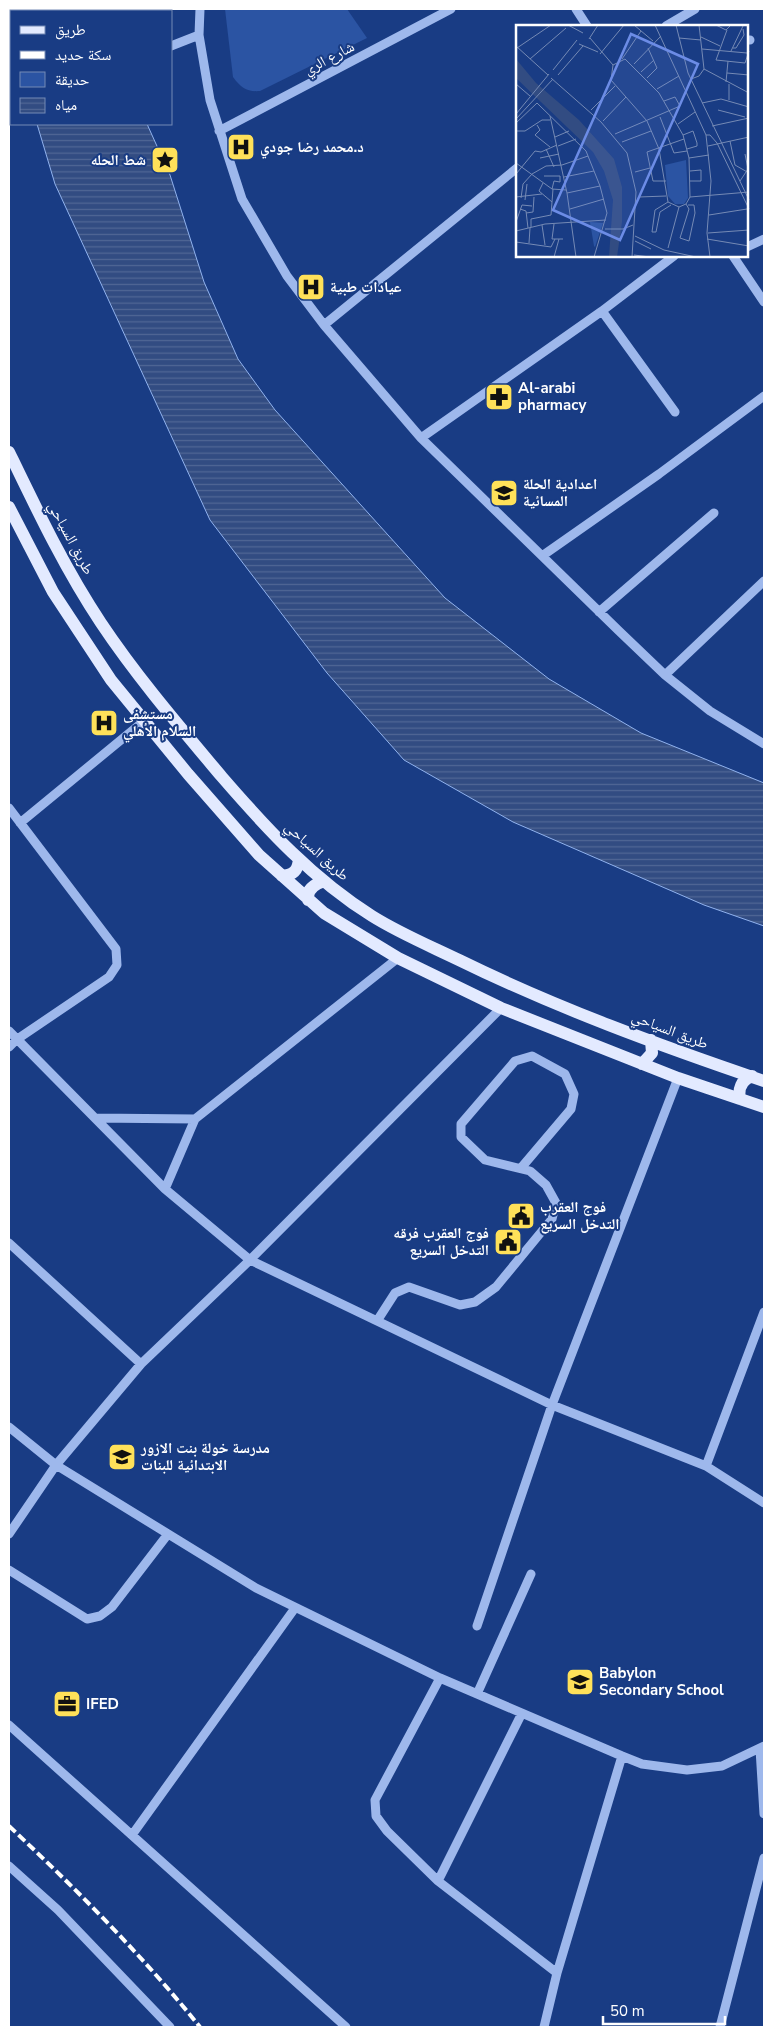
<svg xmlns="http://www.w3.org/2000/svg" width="773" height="2036" viewBox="0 0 773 2036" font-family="'Nunito Sans','Noto Naskh Arabic',sans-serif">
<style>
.green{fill:#2b54a3}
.water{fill:url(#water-rules);stroke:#90b2ee}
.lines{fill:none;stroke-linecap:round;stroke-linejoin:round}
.minor{stroke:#9eb8ec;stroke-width:9}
.major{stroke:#e3eaff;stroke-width:12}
.rail{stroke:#fff;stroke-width:4;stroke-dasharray:9 4;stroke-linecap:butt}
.labels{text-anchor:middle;stroke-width:4;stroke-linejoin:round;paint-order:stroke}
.street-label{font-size:15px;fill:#fff;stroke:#193c84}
.poi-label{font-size:15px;font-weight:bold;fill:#fff;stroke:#193c84;text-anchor:start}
.inset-road{fill:none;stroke:#758ab5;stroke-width:1}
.view{fill:#6c8ce6;fill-opacity:0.15;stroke:#6c8ce6;stroke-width:2.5}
.inset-edge{fill:none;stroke:#fff;stroke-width:2.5}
</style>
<defs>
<pattern id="water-rules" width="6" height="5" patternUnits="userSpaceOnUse" patternTransform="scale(1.25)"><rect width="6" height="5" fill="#324c82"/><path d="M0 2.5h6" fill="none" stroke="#516795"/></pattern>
</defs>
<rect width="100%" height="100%" fill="#193c84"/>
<!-- green -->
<path class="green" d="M 225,9 L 347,9 L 367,38 L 260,91 C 247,92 241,88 233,77 Z"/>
<!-- water -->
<path class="water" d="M 9,9 L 98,9 L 99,11 L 11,11 L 11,41 L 9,33 Z
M 37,124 L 147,124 L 170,175 L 204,282 L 238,359 L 275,410 L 445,598 L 549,679 L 641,733 L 764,783 L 764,926 L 704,905 L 513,822 L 404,760 L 327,673 L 210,520 L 55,184 Z"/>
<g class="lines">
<!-- minor -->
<path class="minor" d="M 200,9 L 199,35 L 210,100 L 242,199 L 287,276 L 324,325 L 421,438 L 619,631 L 665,675 L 710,711 L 764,744
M 576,9 L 587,26
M 666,26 L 695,9
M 747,40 L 750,40
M 171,46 L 199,35
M 9,120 L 11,119
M 219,131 L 451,9
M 747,247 L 764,239
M 733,256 L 764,302
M 602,311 L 675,412
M 324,325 L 517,168
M 421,438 L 602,311 L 674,256
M 542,556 L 659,474 L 764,396
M 599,612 L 714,513
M 665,675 L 764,581
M 9,808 L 116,949 L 117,965 L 109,977 L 16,1040 L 9,1047
M 20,823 L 144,721
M 9,1031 L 165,1189 L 250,1260 L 552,1405 L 706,1466 L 764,1503
M 95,1118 L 195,1119
M 165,1189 L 195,1119 L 398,958
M 9,1243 L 141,1364
M 377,1321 L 395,1293 L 409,1287 L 460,1305 L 475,1302 L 496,1287 L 552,1219 L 556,1203 L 546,1185 L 530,1171 L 485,1160 L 461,1137 L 461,1124 L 515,1061 L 532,1056 L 565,1074 L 574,1094 L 571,1109 L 521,1168
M 9,1427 L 56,1465 L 256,1588 L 440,1678 L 622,1756 L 642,1764 L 687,1770 L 722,1766 L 764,1746
M 706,1466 L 764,1312
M 9,1534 L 56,1465 L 141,1364 L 250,1260 L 501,1008
M 9,1570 L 87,1619 L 100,1616 L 112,1607 L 168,1534
M 477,1626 L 552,1405 L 678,1078
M 440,1678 L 375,1800 L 376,1816 L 387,1831 L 438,1881 L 557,1973
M 477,1694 L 531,1574
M 9,1725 L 346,2027
M 760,1749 L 764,1814
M 132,1835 L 295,1608
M 9,1866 L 58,1910 L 170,2027
M 438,1881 L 522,1713
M 544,2027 L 557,1973 L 622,1756
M 720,2027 L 764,1858"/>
<!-- major -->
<path class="major" d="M 9,452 C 37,510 65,569 101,623 C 137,677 180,727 222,777 C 267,829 313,879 372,916 C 399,933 430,946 459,960 C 557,1008 661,1046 764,1081
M 9,507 L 53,592 L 111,680 L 188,774 L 259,855 L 324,913 L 398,958 L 501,1008 L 678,1078 L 764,1107
M 282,876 C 293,875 298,871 299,859
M 308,900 C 306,889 315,884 324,881
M 642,1064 L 652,1053 L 651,1040
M 740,1099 C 738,1089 741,1080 752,1076"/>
<!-- rail -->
<path class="rail" d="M 9,1826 C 76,1889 142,1955 200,2027"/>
</g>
<!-- icons -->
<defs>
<symbol id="hospital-square" viewBox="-11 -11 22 22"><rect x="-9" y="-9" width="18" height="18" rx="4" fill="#ffe159" stroke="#193c84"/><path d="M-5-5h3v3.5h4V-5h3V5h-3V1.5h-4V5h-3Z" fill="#111"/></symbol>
<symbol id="sight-square" viewBox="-11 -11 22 22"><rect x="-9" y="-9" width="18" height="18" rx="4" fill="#ffe159" stroke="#193c84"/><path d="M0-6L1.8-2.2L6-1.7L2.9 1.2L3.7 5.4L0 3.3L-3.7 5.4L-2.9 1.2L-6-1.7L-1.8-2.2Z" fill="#111"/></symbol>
<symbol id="pharmacy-square" viewBox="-11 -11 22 22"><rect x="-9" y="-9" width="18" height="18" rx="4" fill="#ffe159" stroke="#193c84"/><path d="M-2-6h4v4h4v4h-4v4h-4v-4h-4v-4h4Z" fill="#111"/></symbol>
<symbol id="school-square" viewBox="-11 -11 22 22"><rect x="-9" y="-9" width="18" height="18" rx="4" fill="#ffe159" stroke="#193c84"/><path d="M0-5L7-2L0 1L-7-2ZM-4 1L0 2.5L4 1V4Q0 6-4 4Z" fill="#111"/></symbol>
<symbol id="civic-square" viewBox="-11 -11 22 22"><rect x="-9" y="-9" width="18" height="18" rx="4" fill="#ffe159" stroke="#193c84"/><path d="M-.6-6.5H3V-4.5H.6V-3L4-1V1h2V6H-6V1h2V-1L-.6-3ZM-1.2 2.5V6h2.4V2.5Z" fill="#111"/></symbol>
<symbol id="office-square" viewBox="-11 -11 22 22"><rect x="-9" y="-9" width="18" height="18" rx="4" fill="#ffe159" stroke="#193c84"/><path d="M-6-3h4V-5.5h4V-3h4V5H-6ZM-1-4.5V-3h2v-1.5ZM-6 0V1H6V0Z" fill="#111"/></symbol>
</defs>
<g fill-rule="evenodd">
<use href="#hospital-square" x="225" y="131" width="32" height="32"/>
<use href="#sight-square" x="149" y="144" width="32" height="32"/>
<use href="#hospital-square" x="295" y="271" width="32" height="32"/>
<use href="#pharmacy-square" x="483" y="381" width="32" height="32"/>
<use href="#school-square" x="488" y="477" width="32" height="32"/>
<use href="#hospital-square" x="88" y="707" width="32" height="32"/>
<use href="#civic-square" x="505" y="1200" width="32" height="32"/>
<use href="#civic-square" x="492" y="1226" width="32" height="32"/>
<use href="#school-square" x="106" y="1441" width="32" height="32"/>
<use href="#school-square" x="564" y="1666" width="32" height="32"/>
<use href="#office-square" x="51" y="1688" width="32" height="32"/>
</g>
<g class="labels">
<!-- street labels -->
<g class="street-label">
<text transform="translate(329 58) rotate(-28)" y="5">شارع الري</text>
<text transform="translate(71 538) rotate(62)" y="5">طريق السياحي</text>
<text transform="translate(317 851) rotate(42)" y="5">طريق السياحي</text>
<text transform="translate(670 1030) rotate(21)" y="5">طريق السياحي</text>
</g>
<!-- poi labels -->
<g class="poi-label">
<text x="260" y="152">د.محمد رضا جودي</text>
<text x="146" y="165" text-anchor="end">شط الحله</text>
<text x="330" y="292">عيادات طبية</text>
<text x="518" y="393">Al-arabi<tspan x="518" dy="17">pharmacy</tspan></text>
<text x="523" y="489">اعدادية الحلة<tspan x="523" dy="17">المسائية</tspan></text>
<text x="123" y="719">مستشفى<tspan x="123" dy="17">السلام الأهلي</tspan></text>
<text x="540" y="1212">فوج العقرب<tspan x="540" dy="17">التدخل السريع</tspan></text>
<text x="489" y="1238" text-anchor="end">فوج العقرب فرقه<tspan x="489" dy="17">التدخل السريع</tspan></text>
<text x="141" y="1453">مدرسة خولة بنت الازور<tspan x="141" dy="17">الابتدائية للبنات</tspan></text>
<text x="599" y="1678">Babylon<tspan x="599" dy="17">Secondary School</tspan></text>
<text x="86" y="1709">IFED</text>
</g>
</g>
<!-- overview -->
<g transform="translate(516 25)">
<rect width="232" height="232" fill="#193c84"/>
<path d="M 170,135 L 172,173 L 168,179 L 159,179 L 152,171 L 149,140 ZM 74,197 L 87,198 L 79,222 L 78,221 Z" fill="#2b54a3"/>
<path d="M 0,34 L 20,58 L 63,95 L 98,134 L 106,162 L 106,197 L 101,232 L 93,232 L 97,175 L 88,146 L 77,127 L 0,53 Z" fill="#324c82"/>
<path class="inset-road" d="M 52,0 L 67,8M 118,0 L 137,16M 139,0 L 190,110 L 195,156 L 191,208 L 194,232M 160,0 L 172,48 L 233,175M 183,0 L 188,44 L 233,68M 200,0 L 210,5 L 215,0M 211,5 L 200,35 L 229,38 L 233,26M 185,12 L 204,21M 74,13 L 97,40M 163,13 L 185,15M 73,14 L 82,0M 63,19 L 82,27M 0,21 L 32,50M 1,23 L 35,0M 217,23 L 220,23 L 228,10 L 227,4M 186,24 L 231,28M 215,26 L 227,1M 84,29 L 108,0M 14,34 L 50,3M 106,34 L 125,6M 109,34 L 143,68 L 167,110 L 173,133 L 174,172 L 170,179 L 163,182 L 152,177 L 143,124 L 131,96 L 95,55 L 97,40 ZM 118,39 L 145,11M 37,45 L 61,15M 125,47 L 138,35M 211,48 L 233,50M 42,50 L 67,21M 35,53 L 85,97 L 111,128 L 120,167 L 116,232M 131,53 L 141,43 L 132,23M 175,54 L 183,51 L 188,44M 210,57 L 212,36M 0,59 L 14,71M 141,64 L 163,51M 213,75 L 213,59M 186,78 L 205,74 L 233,82M 75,85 L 99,61M 202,85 L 229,92M 0,89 L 33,49M 34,91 L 51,168 L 60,232M 144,92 L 158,128 L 171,126M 0,94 L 37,54M 87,96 L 110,72M 0,98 L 21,78 L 70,126 L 84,161 L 91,188 L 78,232M 162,99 L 179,87M 21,100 L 24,105 L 19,110 L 34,122M 196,101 L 233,93M 0,106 L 9,106 L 26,95 L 34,95M 99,109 L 164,81 L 159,72 L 148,76M 167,110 L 177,106 L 181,118 L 181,121 L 171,124M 190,110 L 194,110 L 201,118 L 233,184M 39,112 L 53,106M 214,116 L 219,140 L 233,148M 106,117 L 135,106M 42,121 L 60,114M 192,121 L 233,112M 30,124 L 38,142M 24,133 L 43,129M 173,133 L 193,130M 0,138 L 36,164 L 50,165M 119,147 L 134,143M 0,149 L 19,126 L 25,127 L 41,120M 28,151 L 44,151M 48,152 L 78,146M 150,156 L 137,156 L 131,127 L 168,114M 174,156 L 185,156 L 185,145 L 174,146M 224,156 L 232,144 L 229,129M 27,158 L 23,166 L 36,177M 36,164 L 38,156 L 44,157 L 44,151M 51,168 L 84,161M 0,172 L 26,169M 123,172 L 150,171M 174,172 L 233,167M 5,173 L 7,159 L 16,149 L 30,141 L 46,140 L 72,131M 9,175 L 11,159M 152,177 L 139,185 L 136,207 L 140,207 L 144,187 L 155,180M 170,179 L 173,184 L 164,213 L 173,216 L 179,188 L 178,180 L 172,180M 4,184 L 10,186 L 12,203M 54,184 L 88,174M 10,188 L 17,187 L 18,172M 193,190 L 231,184M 0,197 L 6,180 L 16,181M 38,199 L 36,214 L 47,214M 26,200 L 29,220M 15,202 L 15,194 L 35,190 L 37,164M 89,204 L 107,204 L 117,200M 0,206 L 29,199 L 90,195M 192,208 L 233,205M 119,211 L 148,225 L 180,232M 191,214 L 233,221M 119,216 L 135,224M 0,217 L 35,222 L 39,214M 13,218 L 14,203M 152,223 L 163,182M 118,230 L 134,232M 38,232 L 43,214"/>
<path class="view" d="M 115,9 L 182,39 L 104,215 L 37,185 Z"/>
<rect width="232" height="232" class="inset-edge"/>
</g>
<!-- border -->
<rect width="773" height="2036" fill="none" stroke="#ffffff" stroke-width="20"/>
<!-- legend -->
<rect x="10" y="10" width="162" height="115" fill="#193c84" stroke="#758ab5"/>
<rect x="20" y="26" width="25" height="8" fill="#e3eaff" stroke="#758ab5"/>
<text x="55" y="35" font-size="15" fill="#ffffff">طريق</text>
<rect x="20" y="51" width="25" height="8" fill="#ffffff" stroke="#758ab5"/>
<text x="55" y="60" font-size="15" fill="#ffffff">سكة حديد</text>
<rect x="20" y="72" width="25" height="15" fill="#2b54a3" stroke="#758ab5"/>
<text x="55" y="85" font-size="15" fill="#ffffff">حديقة</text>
<rect x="20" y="98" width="25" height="15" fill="url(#water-rules)" stroke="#758ab5"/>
<text x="55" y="110" font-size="15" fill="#ffffff">مياه</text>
<!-- scale -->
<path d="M603 2016v8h122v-8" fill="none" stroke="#ffffff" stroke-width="2.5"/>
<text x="610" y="2016" font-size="15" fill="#ffffff" stroke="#193c84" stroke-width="4" paint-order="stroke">50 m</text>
</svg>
